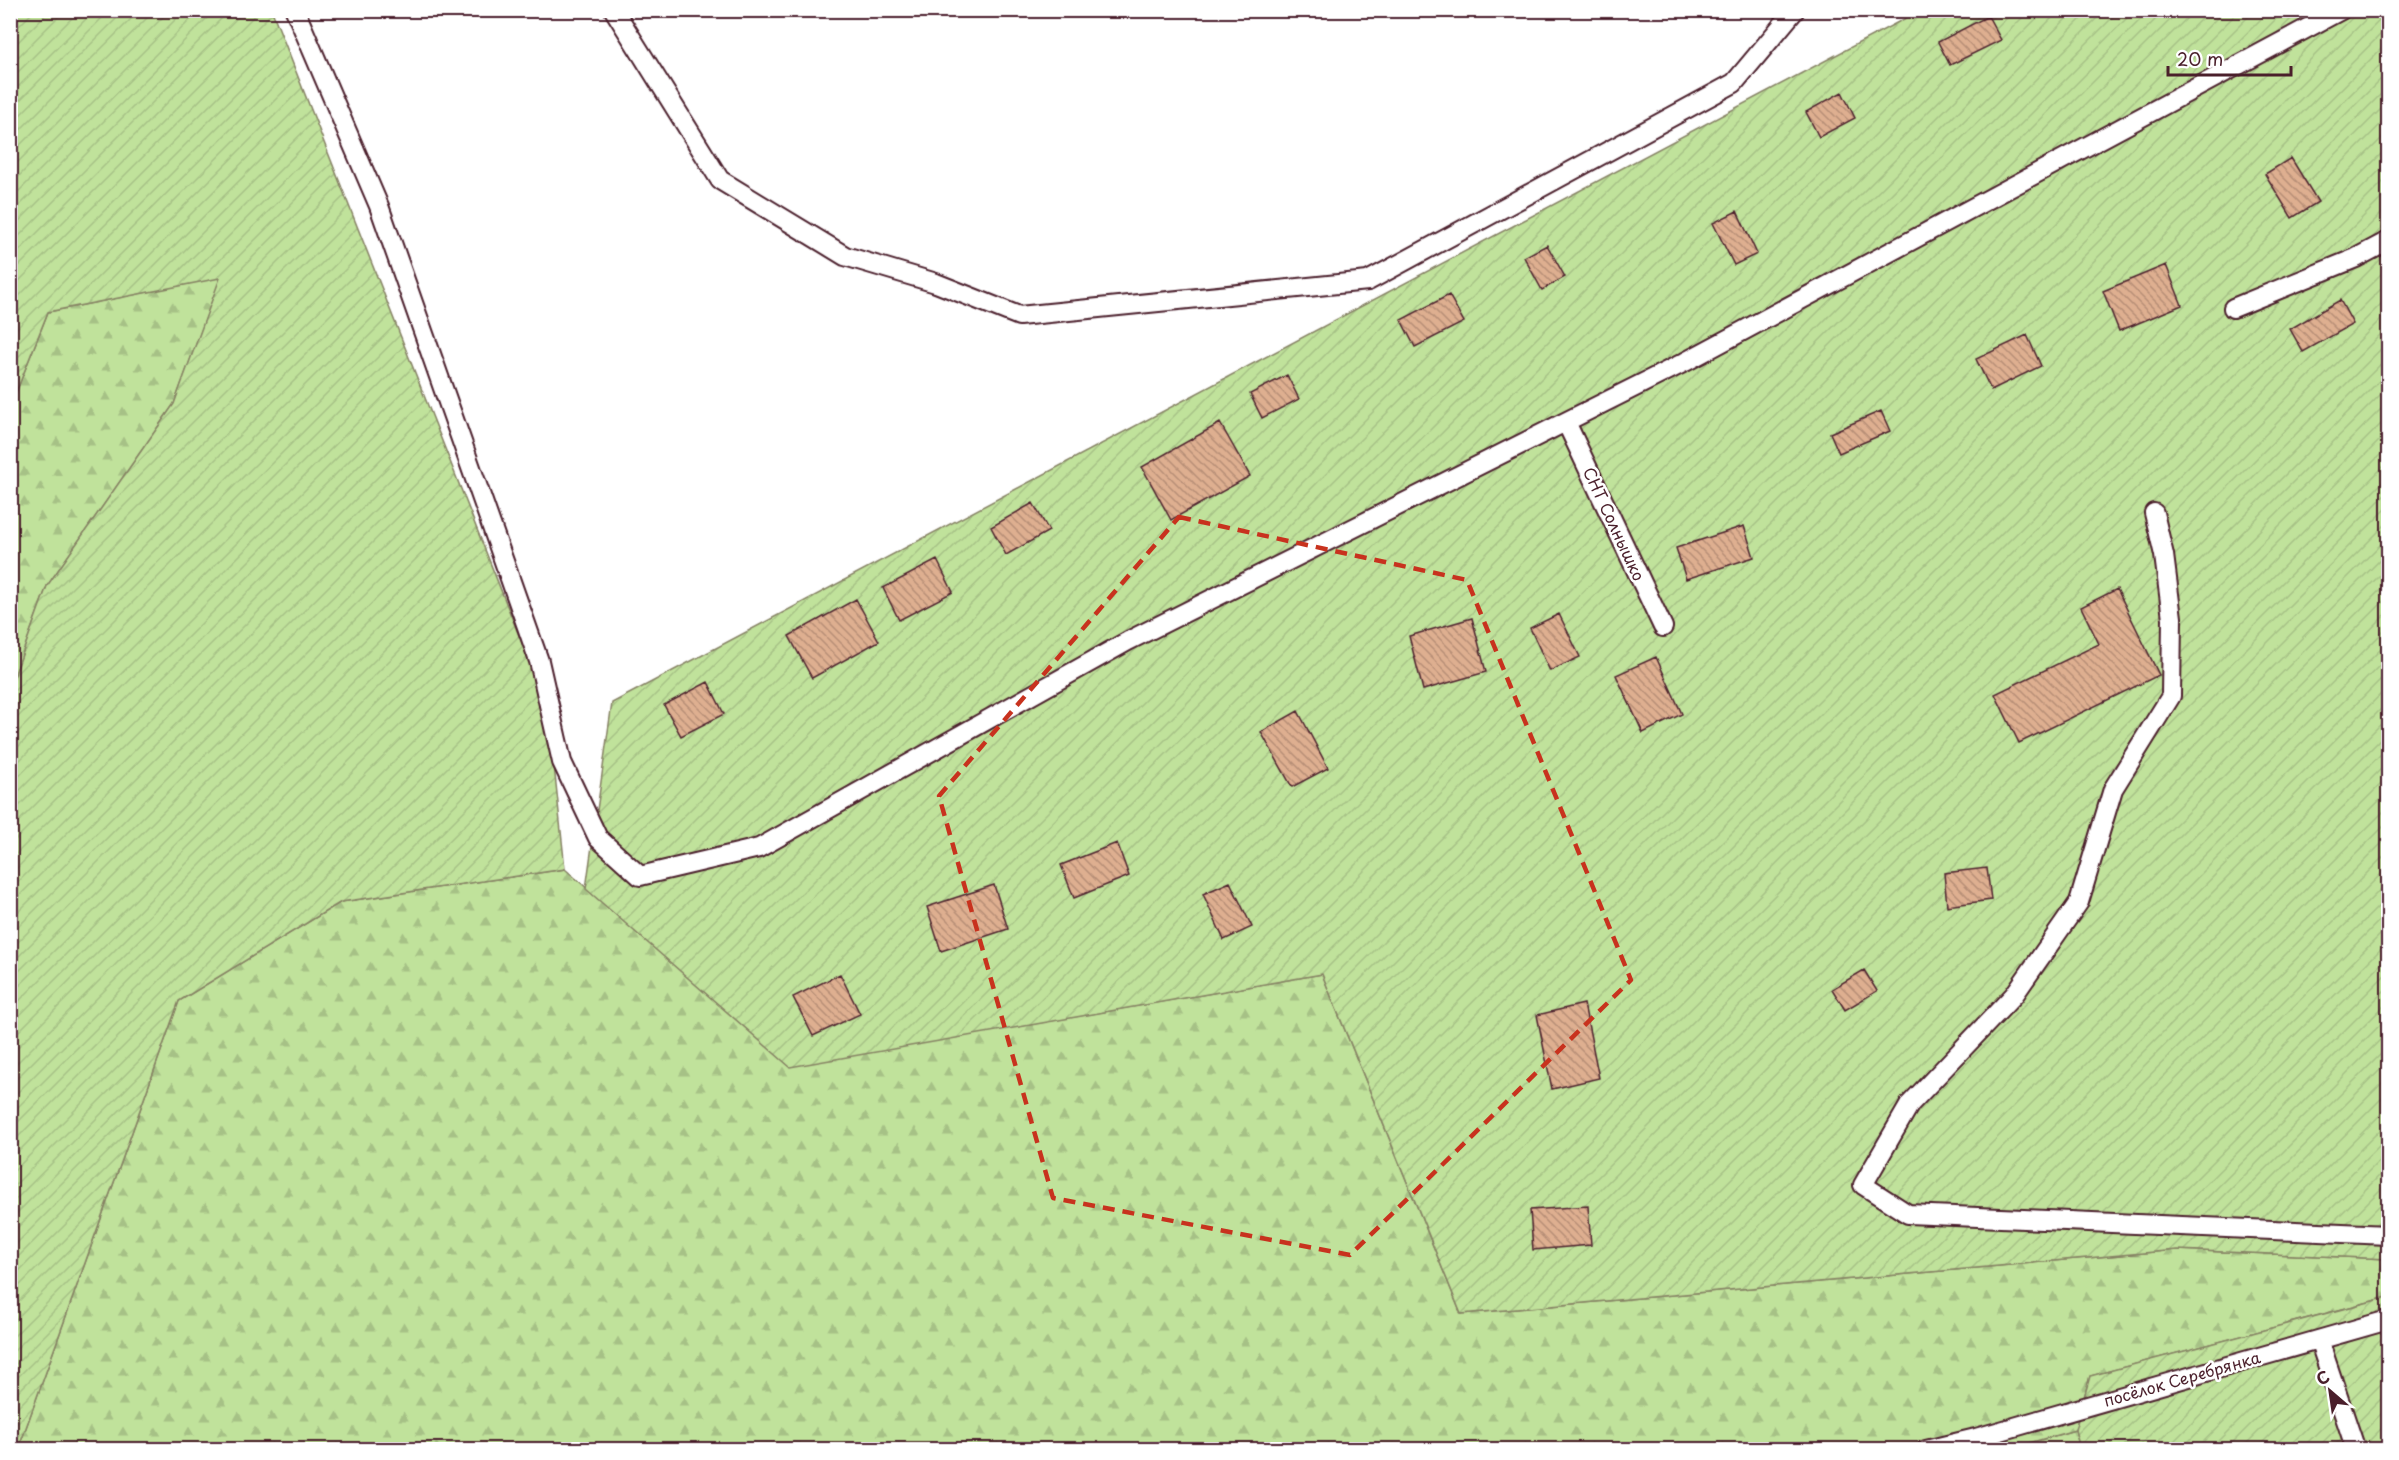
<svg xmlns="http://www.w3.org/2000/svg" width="2399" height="1460" viewBox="0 0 2399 1460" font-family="'Playpen Sans',sans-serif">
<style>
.grass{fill:url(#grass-tufts);stroke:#858063;stroke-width:1.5}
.forest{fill:url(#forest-firs);stroke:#858063;stroke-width:1.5}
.garden{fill:url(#garden-furrows);stroke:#858063;stroke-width:1.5}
.building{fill:url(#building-back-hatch);stroke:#4a1f2b;stroke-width:1.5}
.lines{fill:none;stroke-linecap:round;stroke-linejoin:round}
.lane-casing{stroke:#4a1f2b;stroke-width:22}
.lane{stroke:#fff;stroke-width:18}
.marked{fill:none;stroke:#c8321e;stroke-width:4.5;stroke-dasharray:12 8;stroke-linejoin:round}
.labels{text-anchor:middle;stroke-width:5;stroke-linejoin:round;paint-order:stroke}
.street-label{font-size:16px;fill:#4a1f2b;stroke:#fff}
</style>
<defs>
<pattern id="grass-tufts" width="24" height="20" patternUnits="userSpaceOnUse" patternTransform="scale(1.5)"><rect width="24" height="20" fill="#c0e29b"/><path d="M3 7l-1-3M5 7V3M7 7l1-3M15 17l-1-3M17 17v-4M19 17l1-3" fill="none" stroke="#a6c186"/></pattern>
<pattern id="forest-firs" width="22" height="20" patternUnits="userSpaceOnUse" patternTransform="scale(1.5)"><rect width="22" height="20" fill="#c0e29b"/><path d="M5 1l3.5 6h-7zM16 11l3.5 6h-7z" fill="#a6c186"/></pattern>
<pattern id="garden-furrows" width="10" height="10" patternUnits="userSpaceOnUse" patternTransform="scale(1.5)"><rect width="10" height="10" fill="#c0e29b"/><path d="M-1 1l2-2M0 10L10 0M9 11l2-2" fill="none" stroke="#a6c186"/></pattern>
<pattern id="building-back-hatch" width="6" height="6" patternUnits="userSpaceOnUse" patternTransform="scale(1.5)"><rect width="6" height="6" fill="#deaf90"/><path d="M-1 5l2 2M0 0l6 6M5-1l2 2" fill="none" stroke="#b68e76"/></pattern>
</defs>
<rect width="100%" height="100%" fill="#fff"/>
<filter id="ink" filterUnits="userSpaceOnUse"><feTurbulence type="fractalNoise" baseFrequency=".0167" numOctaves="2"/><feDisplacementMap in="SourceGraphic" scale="12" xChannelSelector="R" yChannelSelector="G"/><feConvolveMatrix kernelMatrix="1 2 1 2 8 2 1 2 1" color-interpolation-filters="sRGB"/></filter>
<g filter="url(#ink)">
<!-- grass -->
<path class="grass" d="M 2075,1430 L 2080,1449 L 2007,1450 Z"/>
<!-- forest -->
<path class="forest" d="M 221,277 L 174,404 L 47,586 L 11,685 L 11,405 L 48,312 Z
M 565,869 L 790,1066 L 1322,974 L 1461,1314 L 2177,1250 L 2388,1259 L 2388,1297 L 2090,1376 L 2075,1430 L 2007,1449 L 18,1450 L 179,1001 L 341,902 Z"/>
<!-- garden -->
<path class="garden" d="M 11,11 L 272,11 L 548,709 L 565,869 L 341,902 L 179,1001 L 18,1450 L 10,1449 L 11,685 L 47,586 L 174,404 L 220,278 L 48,312 L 11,405 Z
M 1919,11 L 2388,11 L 2388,1259 L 2177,1250 L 1461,1314 L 1322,974 L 790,1067 L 586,889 L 612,703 Z
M 2388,1297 L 2388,1449 L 2080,1449 L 2075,1430 L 2090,1376 Z"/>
<!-- building -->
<path class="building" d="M 1988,16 L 2001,40 L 1950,65 L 1938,42 Z
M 1842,92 L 1855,118 L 1819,137 L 1806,112 Z
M 2291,158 L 2318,202 L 2292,218 L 2265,174 Z
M 1737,211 L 1757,254 L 1734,265 L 1713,223 Z
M 1547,245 L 1565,277 L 1542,290 L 1524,257 Z
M 2166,265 L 2182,305 L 2119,331 L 2103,291 Z
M 1449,295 L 1464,322 L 1415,347 L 1401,320 Z
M 2340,300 L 2353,324 L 2303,352 L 2290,329 Z
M 2027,335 L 2041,366 L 1991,390 L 1976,359 Z
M 1287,375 L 1299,399 L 1262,418 L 1250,394 Z
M 1881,411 L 1890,431 L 1839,453 L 1830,433 Z
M 1220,423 L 1250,476 L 1171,520 L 1142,467 Z
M 1033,503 L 1049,531 L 1006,555 L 991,527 Z
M 1744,526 L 1754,557 L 1686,579 L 1676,548 Z
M 937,560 L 953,592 L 899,620 L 883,588 Z
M 2117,589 L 2159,675 L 2019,743 L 1995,694 L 2099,644 L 2081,607 Z
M 856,599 L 879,641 L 812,678 L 789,636 Z
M 1559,614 L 1580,657 L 1550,671 L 1530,628 Z
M 1472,618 L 1486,672 L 1423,690 L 1409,636 Z
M 1656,657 L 1682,714 L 1643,733 L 1616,675 Z
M 708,682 L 724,714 L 681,736 L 664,705 Z
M 1298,711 L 1328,768 L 1292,787 L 1261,732 Z
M 1117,843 L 1129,876 L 1074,898 L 1061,865 Z
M 1987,868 L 1991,900 L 1947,906 L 1944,873 Z
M 1230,882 L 1252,927 L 1224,940 L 1203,894 Z
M 994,885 L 1008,929 L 941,951 L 927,907 Z
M 1864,970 L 1877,991 L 1845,1010 L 1832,989 Z
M 840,974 L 860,1014 L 813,1036 L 793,997 Z
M 1584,1004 L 1599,1078 L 1552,1089 L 1537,1015 Z
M 1588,1206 L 1591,1245 L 1533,1250 L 1530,1210 Z"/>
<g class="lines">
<defs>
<path id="lane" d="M 295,10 L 379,206 L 539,661 L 562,762 L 598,838 L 640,876 L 759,848 L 1128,641 L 1685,362 L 2341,10
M 614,10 L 720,180 L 845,256 L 936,283 L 1019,316 L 1368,281 L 1734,83 L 1795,10
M 2233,308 L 2356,258 L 2388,241
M 1566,422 L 1663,627
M 2154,513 L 2164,555 L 2172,618 L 2171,696 L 2113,789 L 2079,902 L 2014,995 L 1910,1104 L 1863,1185 L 1908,1214 L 2388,1235
M 2319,1340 L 2356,1450
M 1926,1450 L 1976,1438 L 2388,1320"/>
</defs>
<!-- lane casing -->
<use href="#lane" class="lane-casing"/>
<!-- lane -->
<use href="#lane" class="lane"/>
</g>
</g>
<!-- marked area -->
<path class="marked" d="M 1179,517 L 1467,580 L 1631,980 L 1350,1255 L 1053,1198 L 939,796 Z"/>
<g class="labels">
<!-- street labels -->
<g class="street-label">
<text transform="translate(1614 524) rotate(65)" y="6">СНТ Солнышко</text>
<text transform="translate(2182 1379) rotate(-16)" y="6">посёлок Серебрянка</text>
</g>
</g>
<!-- margin -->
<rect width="2399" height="1460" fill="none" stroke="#fff" stroke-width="36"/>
<rect x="18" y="18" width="2363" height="1424" fill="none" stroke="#4a1f2b" stroke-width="2" filter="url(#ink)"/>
<!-- north arrow -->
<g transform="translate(2330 1391) rotate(331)" stroke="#ffffff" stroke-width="4.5" paint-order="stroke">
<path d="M0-4.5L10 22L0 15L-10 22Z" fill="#4a1f2b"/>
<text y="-9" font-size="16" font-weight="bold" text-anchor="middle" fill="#4a1f2b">С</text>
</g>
<!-- scale -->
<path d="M2168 66v9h123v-9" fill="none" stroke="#4a1f2b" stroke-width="3"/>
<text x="2177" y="66" font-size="18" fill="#4a1f2b" stroke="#ffffff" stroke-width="4.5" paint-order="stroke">20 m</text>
</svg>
